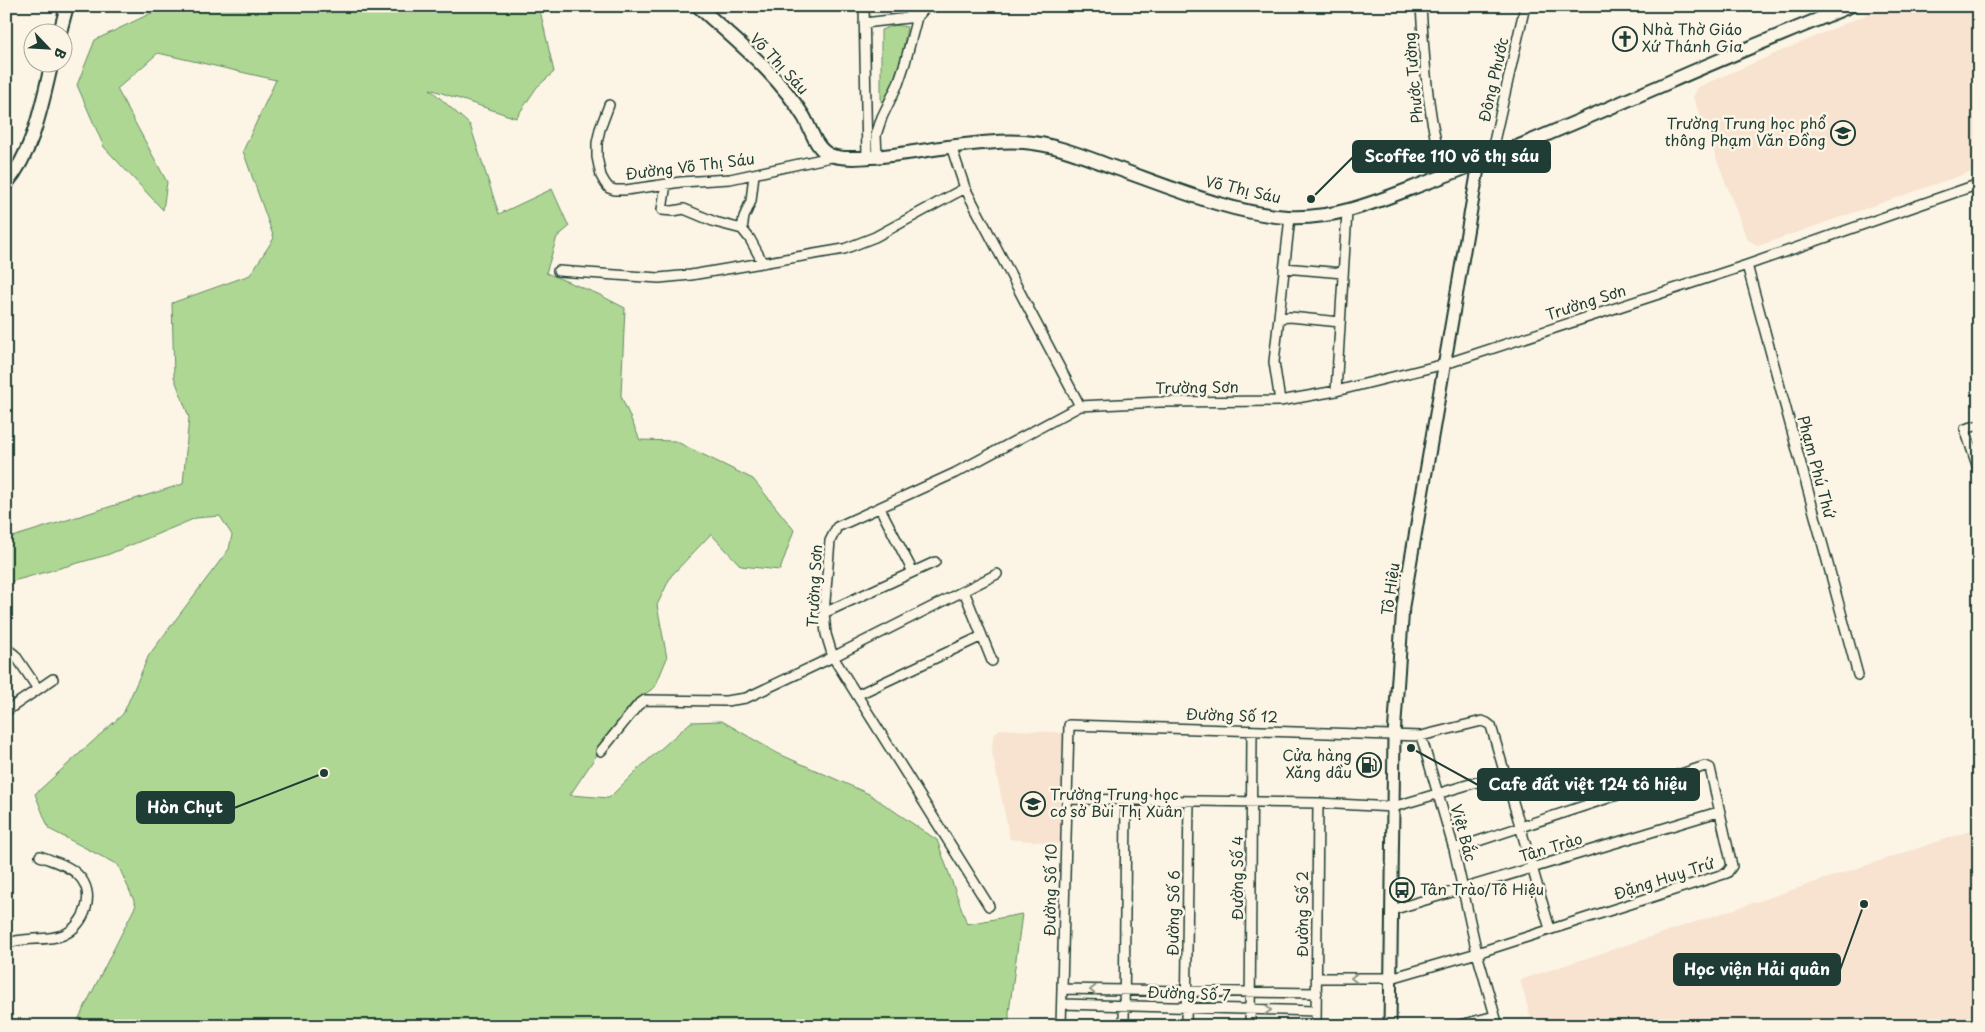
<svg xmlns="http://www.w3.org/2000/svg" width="1985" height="1032" viewBox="0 0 1985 1032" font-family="'Playpen Sans',sans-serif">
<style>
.built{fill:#f7e3cf}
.green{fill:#aed794;stroke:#668a64}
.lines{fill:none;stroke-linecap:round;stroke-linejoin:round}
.minor-casing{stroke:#1f3d34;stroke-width:12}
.tertiary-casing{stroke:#1f3d34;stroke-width:15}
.secondary-casing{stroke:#1f3d34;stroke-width:16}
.minor{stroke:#fcf5e5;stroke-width:9}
.tertiary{stroke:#fcf5e5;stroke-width:11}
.secondary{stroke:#fcf5e5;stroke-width:12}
.oneway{stroke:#8e998c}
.labels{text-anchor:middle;stroke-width:5;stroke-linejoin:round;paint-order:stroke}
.poi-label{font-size:15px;fill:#1f3d34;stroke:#fcf5e5;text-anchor:start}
.street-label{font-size:15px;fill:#1f3d34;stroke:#fcf5e5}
.leader{fill:none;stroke:#1f3d34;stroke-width:2}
.callout-dot{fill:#1f3d34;stroke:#fcf5e5;stroke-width:2}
.callout{fill:#1f3d34;stroke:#1f3d34;stroke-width:2}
.callout-label{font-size:16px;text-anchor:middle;font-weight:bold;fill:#fff}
</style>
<rect width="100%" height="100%" fill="#fcf5e5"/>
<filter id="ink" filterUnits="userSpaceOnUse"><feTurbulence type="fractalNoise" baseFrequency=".02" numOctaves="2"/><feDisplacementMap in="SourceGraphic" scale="10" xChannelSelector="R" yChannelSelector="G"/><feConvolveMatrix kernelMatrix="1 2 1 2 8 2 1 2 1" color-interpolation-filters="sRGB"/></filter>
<g filter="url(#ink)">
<!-- built -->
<path class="built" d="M 1886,6 L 1979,6 L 1979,169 L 1758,246 L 1747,239 L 1693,97 L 1698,87 Z
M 1000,729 L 1065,733 L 1060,844 L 1010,839 L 992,752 L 993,735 Z
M 1979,828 L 1979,1026 L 1533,1026 L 1520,980 Z"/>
<!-- green -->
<path class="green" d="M 166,6 L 289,9 L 287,6 L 539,6 L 554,72 L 537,87 L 516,118 L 430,89 L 470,125 L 499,214 L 552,189 L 569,227 L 557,237 L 546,273 L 598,294 L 625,308 L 621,396 L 640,440 L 675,441 L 753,479 L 794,530 L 780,570 L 741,566 L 711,534 L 671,576 L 657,605 L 667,658 L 655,687 L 631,704 L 570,795 L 609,798 L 638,769 L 691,722 L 722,721 L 777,753 L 869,794 L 937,840 L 967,924 L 1022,914 L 1009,1012 L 1009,1026 L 75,1026 L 136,905 L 118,865 L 49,829 L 35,794 L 123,714 L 149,655 L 229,549 L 232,535 L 220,516 L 196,518 L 107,555 L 6,583 L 6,539 L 183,484 L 189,417 L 174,377 L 172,303 L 250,275 L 274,238 L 243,151 L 276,80 L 158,53 L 117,89 L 167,182 L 163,210 L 104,147 L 77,85 L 95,40 Z
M 895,25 L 907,27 L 902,56 L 887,99 L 881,102 L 881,30 Z"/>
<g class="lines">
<defs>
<path id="minor" d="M 864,6 L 867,157
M 910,6 L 910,18
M 1421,6 C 1425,67 1427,117 1445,176
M 864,23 L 917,17
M 609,105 L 600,129 L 597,143 L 597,157 L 601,176 L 605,183 L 609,188 L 615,190 L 626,190 L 681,182 L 730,179 L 831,157
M 951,146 L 965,188
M 877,156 L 876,135 L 882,117 L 898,84 L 905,63 L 917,17 L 927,6
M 1490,159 L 1525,6
M 666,184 L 662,210 L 673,211 L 684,209 L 715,222 L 742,229 L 750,239 L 763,263
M 742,229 L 744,217 L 751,201 L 754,174
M 1747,265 L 1858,675
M 1284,268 L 1343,273
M 558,271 L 659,278 L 691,275 L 844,249 L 875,237 L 965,188 L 1080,406
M 1280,318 L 1290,317 L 1340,322
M 1336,391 L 1347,212
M 1280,401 L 1274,362 L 1290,217
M 1979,425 L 1965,429 L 1979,471
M 880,508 L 913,572
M 964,591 L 992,661
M 824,613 L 935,562
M 6,648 L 15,655 L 38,689
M 857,695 L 982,636
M 6,711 L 53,679
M 1421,736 L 1454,849 L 1477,953 L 1498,1026
M 601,751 L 638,705 L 645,700 L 726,701 L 746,698 L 833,657 L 997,574
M 1067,799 L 1318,803 L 1393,807 L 1504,774
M 989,906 L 833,657 L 826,634 L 824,613 L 830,541 L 837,527 L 955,473 L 1080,406 L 1160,402 L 1280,401 L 1336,391 L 1445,364 L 1747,265 L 1979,184
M 1392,910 L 1718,812
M 6,944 C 24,936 44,942 63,935 C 85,926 97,893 78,875 C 69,865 52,861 40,856
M 1317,978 L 1391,978 L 1477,953 L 1727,873 L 1732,866 L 1710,768 L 1705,766 L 1454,849
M 1062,989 L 1317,993
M 1062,1004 L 1316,1011
M 1061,1026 L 1069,725 L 1421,736 L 1482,721 L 1487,723 L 1491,726 L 1550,929
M 1124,1026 L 1126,800
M 1186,1026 L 1189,801
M 1250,1026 L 1252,731
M 1316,1026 L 1318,803
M 1456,1026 L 1495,1016"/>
<path id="tertiary" d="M 1390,1026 L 1394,736 L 1403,606 L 1479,163"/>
<path id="secondary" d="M 698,6 C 736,41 777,73 804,117 C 811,129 815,147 828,154 C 846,165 923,150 948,147 C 972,144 1000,140 1024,142 C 1054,144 1083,156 1110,166 C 1165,185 1231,214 1288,217 C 1340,220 1389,196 1436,179 C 1514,150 1590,116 1667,83 C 1727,56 1789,32 1850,6
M 60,32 L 67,6
M 6,184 C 34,151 42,103 52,62"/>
</defs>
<!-- minor casing -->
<use href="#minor" class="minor-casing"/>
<!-- tertiary casing -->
<use href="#tertiary" class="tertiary-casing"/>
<!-- secondary casing -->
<use href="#secondary" class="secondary-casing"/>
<!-- minor -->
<use href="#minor" class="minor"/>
<!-- tertiary -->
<use href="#tertiary" class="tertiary"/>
<!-- secondary -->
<use href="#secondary" class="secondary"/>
</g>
<!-- one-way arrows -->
<defs><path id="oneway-chevron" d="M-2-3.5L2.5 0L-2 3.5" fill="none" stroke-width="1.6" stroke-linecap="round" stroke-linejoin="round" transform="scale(1.25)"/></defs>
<g class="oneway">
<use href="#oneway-chevron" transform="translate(1354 978) rotate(-180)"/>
<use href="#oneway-chevron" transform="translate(1093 990) rotate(-179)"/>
<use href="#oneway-chevron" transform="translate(1268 1010) rotate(2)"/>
</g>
</g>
<!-- icons -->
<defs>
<symbol id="church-ring" viewBox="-11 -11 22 22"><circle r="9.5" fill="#fcf5e5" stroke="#1f3d34" stroke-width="1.5"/><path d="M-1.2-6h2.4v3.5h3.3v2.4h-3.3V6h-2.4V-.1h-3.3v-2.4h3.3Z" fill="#1f3d34"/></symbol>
<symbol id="school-ring" viewBox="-11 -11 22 22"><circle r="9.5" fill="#fcf5e5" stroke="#1f3d34" stroke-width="1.5"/><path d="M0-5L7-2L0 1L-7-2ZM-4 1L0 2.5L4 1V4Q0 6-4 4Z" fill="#1f3d34"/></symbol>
<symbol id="fuel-ring" viewBox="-11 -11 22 22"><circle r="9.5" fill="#fcf5e5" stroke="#1f3d34" stroke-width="1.5"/><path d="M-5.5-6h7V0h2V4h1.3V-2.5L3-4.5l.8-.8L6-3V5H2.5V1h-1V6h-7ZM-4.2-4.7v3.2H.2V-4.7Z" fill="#1f3d34"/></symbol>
<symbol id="bus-ring" viewBox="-11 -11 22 22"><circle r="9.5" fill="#fcf5e5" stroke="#1f3d34" stroke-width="1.5"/><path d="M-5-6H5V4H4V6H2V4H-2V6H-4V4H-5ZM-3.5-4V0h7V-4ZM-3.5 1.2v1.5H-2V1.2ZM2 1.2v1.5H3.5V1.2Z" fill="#1f3d34"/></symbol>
</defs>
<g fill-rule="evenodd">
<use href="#church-ring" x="1611" y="25" width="28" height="28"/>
<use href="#school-ring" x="1829" y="119" width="28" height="28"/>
<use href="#fuel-ring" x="1355" y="751" width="28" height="28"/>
<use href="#school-ring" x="1019" y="790" width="28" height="28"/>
<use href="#bus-ring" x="1388" y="876" width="28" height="28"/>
</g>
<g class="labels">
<!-- poi labels -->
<g class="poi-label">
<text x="1642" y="35">Nhà Thờ Giáo<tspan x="1642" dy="17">Xứ Thánh Gia</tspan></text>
<text x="1826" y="129" text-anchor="end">Trường Trung học phổ<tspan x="1826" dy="17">thông Phạm Văn Đồng</tspan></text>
<text x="1352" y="761" text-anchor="end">Cửa hàng<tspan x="1352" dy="17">Xăng dầu</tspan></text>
<text x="1050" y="800">Trường Trung học<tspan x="1050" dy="17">cơ sở Bùi Thị Xuân</tspan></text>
<text x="1420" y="895">Tân Trào/Tô Hiệu</text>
</g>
<!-- street labels -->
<g class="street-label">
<text transform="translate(779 64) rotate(47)" y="5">Võ Thị Sáu</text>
<text transform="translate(1414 78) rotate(-95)" y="5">Phước Tường</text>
<text transform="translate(1494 80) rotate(-77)" y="5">Đông Phước</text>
<text transform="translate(690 167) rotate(-7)" y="5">Đường Võ Thị Sáu</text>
<text transform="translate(1243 190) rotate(13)" y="5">Võ Thị Sáu</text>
<text transform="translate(1586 303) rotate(-18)" y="5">Trường Sơn</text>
<text transform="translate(1197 388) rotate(-1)" y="5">Trường Sơn</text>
<text transform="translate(1816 467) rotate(75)" y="5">Phạm Phú Thứ</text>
<text transform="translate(815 586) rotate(-87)" y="5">Trường Sơn</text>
<text transform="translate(1391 589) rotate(-82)" y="5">Tô Hiệu</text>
<text transform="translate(1232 716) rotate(2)" y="5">Đường Số 12</text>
<text transform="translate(1463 833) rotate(75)" y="5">Việt Bắc</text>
<text transform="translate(1551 848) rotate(-17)" y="5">Tân Trào</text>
<text transform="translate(1238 878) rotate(-90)" y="5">Đường Số 4</text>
<text transform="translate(1664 879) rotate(-18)" y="5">Đặng Huy Trứ</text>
<text transform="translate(1051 890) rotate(-89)" y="5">Đường Số 10</text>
<text transform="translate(1174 913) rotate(-89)" y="5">Đường Số 6</text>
<text transform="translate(1303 914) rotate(-90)" y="5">Đường Số 2</text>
<text transform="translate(1189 994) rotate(2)" y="5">Đường Số 7</text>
</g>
</g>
<!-- callouts -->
<path class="leader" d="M1311 199L1353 157M1411 748L1478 785M324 773L234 808M1864 904L1840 970"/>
<g class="callout-dot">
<circle cx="1311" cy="199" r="5"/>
<circle cx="1411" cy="748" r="5"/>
<circle cx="324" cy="773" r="5"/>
<circle cx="1864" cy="904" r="5"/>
</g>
<g class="callout">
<rect x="1353" y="141" width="197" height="31" rx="5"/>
<rect x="1478" y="769" width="221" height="31" rx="5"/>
<rect x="137" y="792" width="97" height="31" rx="5"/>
<rect x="1674" y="954" width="166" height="31" rx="5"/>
</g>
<g class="callout-label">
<text x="1452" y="162">Scoffee 110 võ thị sáu</text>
<text x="1588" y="790">Cafe đất việt 124 tô hiệu</text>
<text x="185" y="813">Hòn Chụt</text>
<text x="1757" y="975">Học viện Hải quân</text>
</g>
<!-- margin -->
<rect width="1985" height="1032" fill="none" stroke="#fcf5e5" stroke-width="25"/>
<rect x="12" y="12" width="1960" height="1007" fill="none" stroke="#1f3d34" stroke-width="2" filter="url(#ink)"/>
<!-- north arrow -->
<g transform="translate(48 48) rotate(115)"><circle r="24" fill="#fcf5e5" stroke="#a4ab9e"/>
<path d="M0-4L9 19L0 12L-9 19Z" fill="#1f3d34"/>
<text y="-8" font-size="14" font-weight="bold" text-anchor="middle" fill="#1f3d34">B</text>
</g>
</svg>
